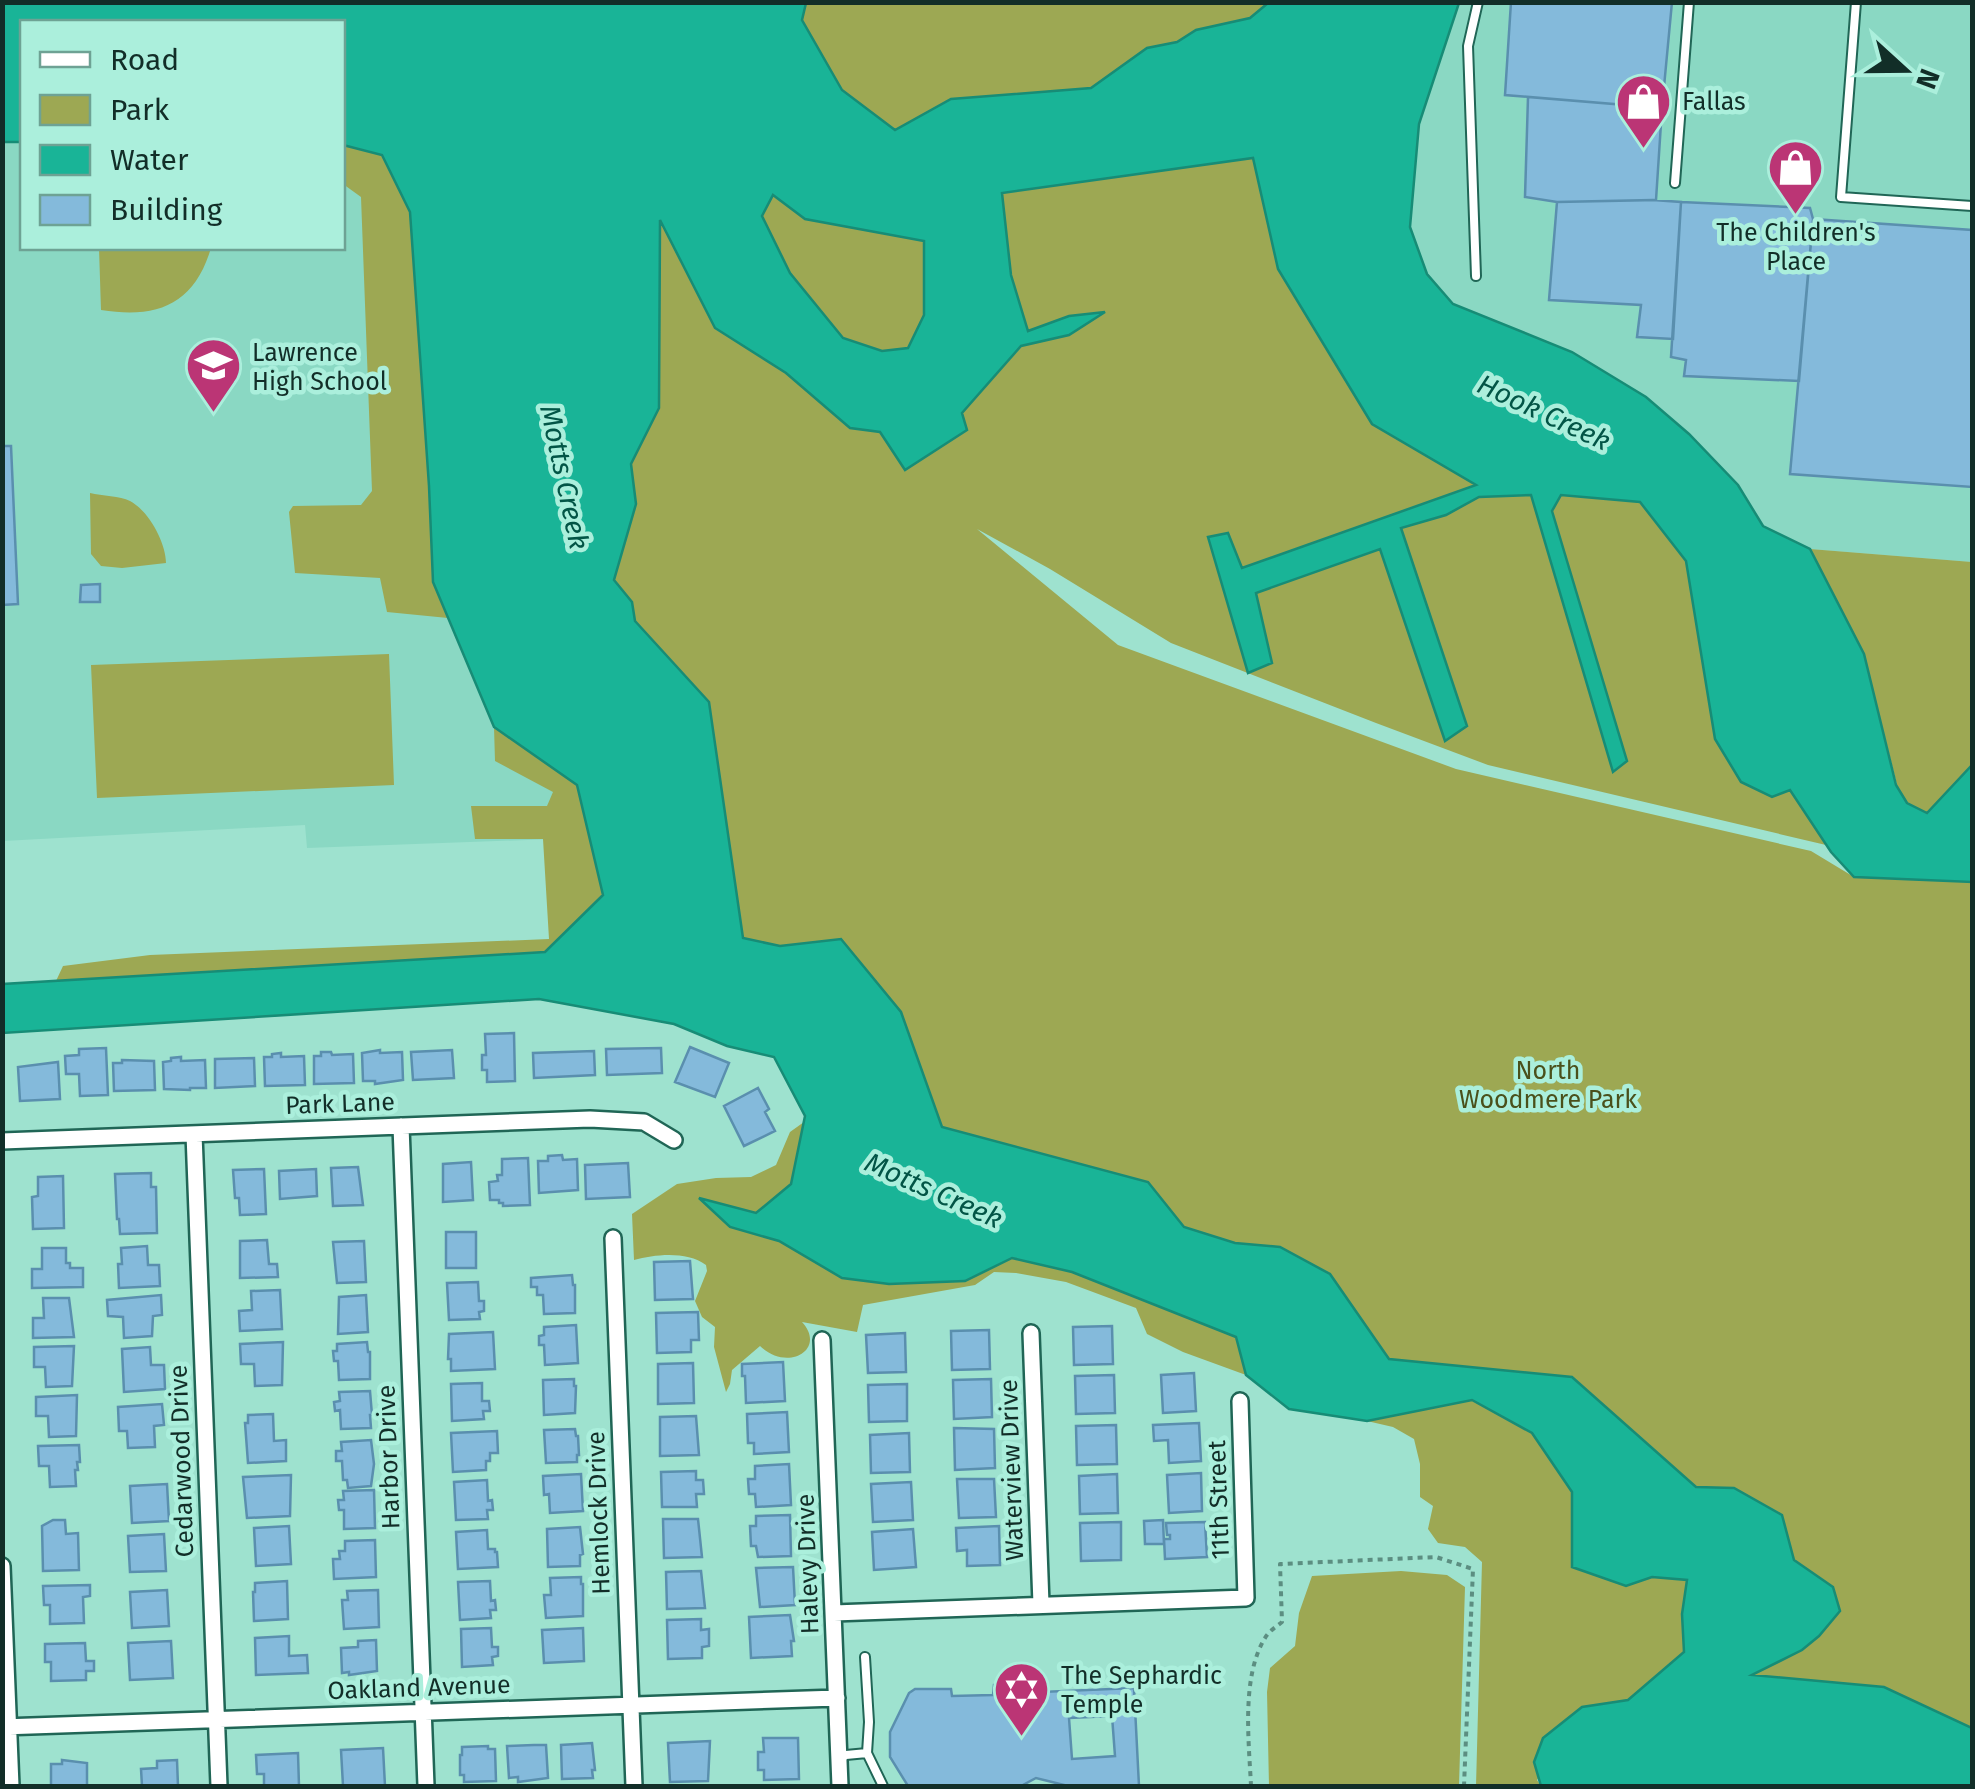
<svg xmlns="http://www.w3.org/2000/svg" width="1975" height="1789" viewBox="0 0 1975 1789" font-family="'Fira Sans',sans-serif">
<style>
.built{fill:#8ad8c3}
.green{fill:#9da853}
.water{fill:#19b497;stroke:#178c76;stroke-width:2.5;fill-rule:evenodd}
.building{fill:#84badb;stroke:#5a8fae;stroke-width:2.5;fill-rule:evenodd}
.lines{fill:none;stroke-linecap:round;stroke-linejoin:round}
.lane-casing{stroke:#206656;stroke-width:12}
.street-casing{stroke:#206656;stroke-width:20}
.path{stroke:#5c8e81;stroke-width:4;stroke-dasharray:5 5;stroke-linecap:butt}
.lane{stroke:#fff;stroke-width:8}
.street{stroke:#fff;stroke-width:15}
.labels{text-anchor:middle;stroke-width:9;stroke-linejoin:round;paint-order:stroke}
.poi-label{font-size:25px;fill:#122e28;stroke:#abefdc;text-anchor:start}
.park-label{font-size:25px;fill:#4a501b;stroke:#abefdc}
.street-label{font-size:25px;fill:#122e28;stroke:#abefdc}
.water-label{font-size:28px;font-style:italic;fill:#025546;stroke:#abefdc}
</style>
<rect width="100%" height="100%" fill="#9ee2cf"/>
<!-- built -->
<path class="built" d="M 1459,3 L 1972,3 L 1972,562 L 1810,549 L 1763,526 L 1738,485 L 1572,352 L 1453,304 L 1427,274 L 1410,227 L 1419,124 Z
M 2,142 L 22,142 L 22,248 L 342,248 L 343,145 L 382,155 L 494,727 L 577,785 L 554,839 L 307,848 L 305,825 L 3,841 Z"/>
<!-- green -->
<path class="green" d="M 806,2 L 1268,3 L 1250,18 L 1196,30 L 1177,42 L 1147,48 L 1091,88 L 951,99 L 895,130 L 842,91 L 802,19 Z
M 343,145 L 382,155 L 410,212 L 429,486 L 433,582 L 448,618 L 387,612 L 380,578 L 295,573 L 289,512 L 293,506 L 361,505 L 372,491 L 361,197 L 343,184 Z
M 1253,158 L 1278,269 L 1372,424 L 1477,485 L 1241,568 L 1248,673 L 1272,663 L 1255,593 L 1381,549 L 1444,740 L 1467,725 L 1401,528 L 1446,515 L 1479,497 L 1532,495 L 1613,771 L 1627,761 L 1552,511 L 1561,495 L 1640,502 L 1686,561 L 1715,739 L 1741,782 L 1790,790 L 1826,845 L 1488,765 L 1376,723 L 1171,643 L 1050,569 L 977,529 L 1118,645 L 1456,769 L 1811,851 L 1854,877 L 1972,882 L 1972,1728 L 1884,1687 L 1750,1675 L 1802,1650 L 1833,1587 L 1794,1560 L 1782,1515 L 1734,1488 L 1696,1487 L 1572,1377 L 1389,1359 L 1330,1274 L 1280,1247 L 1235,1243 L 1184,1227 L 1148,1182 L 942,1127 L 901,1012 L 841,939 L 780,946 L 743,938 L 709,702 L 635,621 L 632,602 L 614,580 L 636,504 L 631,464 L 659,408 L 660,218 L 715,328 L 786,373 L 962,413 L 1022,346 L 1069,335 L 1103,313 L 1069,316 L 1028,331 L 1011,275 L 1002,193 Z
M 772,195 L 805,219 L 924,240 L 924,315 L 908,348 L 882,351 L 843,338 L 790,273 L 762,216 Z
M 99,248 L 211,248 C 194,305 157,319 101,310 Z
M 90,493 C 102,496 120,496 130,501 C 149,511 166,543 166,563 L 122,568 L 101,566 L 91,554 Z
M 1810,549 L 1972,562 L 1972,765 L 1927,813 L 1907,803 L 1897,785 L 1864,654 Z
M 389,654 L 394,785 L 97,798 L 91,665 Z
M 494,727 L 577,785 L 604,895 L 545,952 L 56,981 L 63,966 L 150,955 L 549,939 L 543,839 L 475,839 L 471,806 L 547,806 L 553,792 L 495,761 Z
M 804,1122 L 791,1185 L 756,1213 L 701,1199 L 730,1227 L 779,1241 L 842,1278 L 889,1284 L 965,1281 L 1012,1258 L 1072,1272 L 1236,1337 L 1246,1375 L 1183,1352 L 1147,1334 L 1136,1308 L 1066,1282 L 1016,1273 L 994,1272 L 975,1285 L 863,1305 L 857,1332 L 802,1322 C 827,1349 788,1373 760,1346 L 732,1370 L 730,1384 L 726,1392 L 714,1347 L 715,1327 L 702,1317 L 695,1301 L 707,1271 L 706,1265 C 687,1251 656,1254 634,1260 L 632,1214 L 677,1184 L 716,1178 L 751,1177 L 776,1165 L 790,1132 Z
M 1472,1399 L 1532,1433 L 1572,1492 L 1572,1567 L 1626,1586 L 1652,1577 L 1687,1580 L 1682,1614 L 1684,1652 L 1628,1700 L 1582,1707 L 1537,1780 L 1541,1786 L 1476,1786 L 1482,1562 L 1465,1547 L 1438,1543 L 1428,1529 L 1433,1506 L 1420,1497 L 1420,1464 L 1414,1439 L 1393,1427 L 1367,1421 Z
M 1401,1571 L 1447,1575 L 1465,1587 L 1459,1786 L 1269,1786 L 1267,1692 L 1270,1668 L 1295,1646 L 1299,1613 L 1312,1576 Z"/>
<!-- water -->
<path class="water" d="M 3,2 L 806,3 L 802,20 L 842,90 L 895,130 L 951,99 L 1091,88 L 1147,48 L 1177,42 L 1196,30 L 1250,18 L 1268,3 L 1459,3 L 1419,124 L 1410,227 L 1427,274 L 1453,304 L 1572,352 L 1646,397 L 1689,434 L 1738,485 L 1763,526 L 1810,549 L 1864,654 L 1896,785 L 1907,803 L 1927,813 L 1972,765 L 1972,882 L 1854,877 L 1831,852 L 1790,790 L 1772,797 L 1741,782 L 1715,739 L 1686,561 L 1640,502 L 1561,495 L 1552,511 L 1627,761 L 1613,772 L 1531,495 L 1479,497 L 1446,515 L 1401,528 L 1467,726 L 1445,741 L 1380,549 L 1256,593 L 1272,663 L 1248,673 L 1208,537 L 1228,533 L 1242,568 L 1476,485 L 1372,424 L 1278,269 L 1253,158 L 1002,193 L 1011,275 L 1028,331 L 1069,316 L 1105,312 L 1069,335 L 1021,346 L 962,413 L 967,430 L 905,470 L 880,432 L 850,428 L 786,373 L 715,328 L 660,220 L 659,408 L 631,464 L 636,504 L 614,580 L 632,602 L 635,621 L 709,702 L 743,938 L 780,946 L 841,939 L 901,1012 L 942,1127 L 1148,1182 L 1184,1227 L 1235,1243 L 1280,1247 L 1330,1274 L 1389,1359 L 1572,1377 L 1696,1487 L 1734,1488 L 1782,1515 L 1794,1560 L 1833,1587 L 1840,1611 L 1819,1636 L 1802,1650 L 1752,1675 L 1884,1687 L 1972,1728 L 1972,1786 L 1541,1786 L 1534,1762 L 1543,1738 L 1582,1707 L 1628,1700 L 1684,1652 L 1682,1614 L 1687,1580 L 1652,1577 L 1626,1586 L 1572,1567 L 1572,1492 L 1532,1433 L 1472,1400 L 1367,1421 L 1289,1409 L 1246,1375 L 1236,1337 L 1072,1272 L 1012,1258 L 965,1281 L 889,1284 L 842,1278 L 779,1241 L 730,1227 L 699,1198 L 756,1213 L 791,1184 L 805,1116 L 774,1057 L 727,1046 L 674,1024 L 539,999 L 3,1033 L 3,984 L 545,952 L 603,895 L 577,785 L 494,727 L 433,582 L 429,486 L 410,212 L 382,155 L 343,145 L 342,22 L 22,22 L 22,142 L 3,142 ZM 773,195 L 805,219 L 924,241 L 924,315 L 908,348 L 882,351 L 843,338 L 790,273 L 762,216 Z"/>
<!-- building -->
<path class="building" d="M 1511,2 L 1672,2 L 1662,108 L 1505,95 Z
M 1528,97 L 1662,108 L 1656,200 L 1557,202 L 1525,197 Z
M 1653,200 L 1681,202 L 1673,339 L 1637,337 L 1641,305 L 1549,300 L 1557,202 Z
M 1681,202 L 1810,208 L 1813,219 L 1799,381 L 1684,376 L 1686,360 L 1671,357 Z
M 1813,219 L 1972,230 L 1972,487 L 1790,474 Z
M 2,446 L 11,446 L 18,604 L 2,605 Z
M 100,584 L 100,602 L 80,602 L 81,585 Z
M 514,1033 L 515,1081 L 487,1082 L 487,1070 L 482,1070 L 482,1055 L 486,1055 L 485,1034 Z
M 690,1047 L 729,1063 L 715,1097 L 675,1082 Z
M 106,1048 L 108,1095 L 80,1096 L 79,1074 L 66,1074 L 65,1056 L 79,1055 L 79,1049 Z
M 661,1048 L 662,1073 L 607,1075 L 606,1049 Z
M 380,1050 L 380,1053 L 402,1052 L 403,1080 L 375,1084 L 375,1081 L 363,1081 L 362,1053 Z
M 452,1050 L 454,1078 L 413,1080 L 411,1052 Z
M 594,1051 L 595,1075 L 534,1078 L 533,1053 Z
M 321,1052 L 331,1052 L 332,1055 L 353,1054 L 354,1083 L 314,1084 L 314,1056 L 321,1056 Z
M 281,1053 L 281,1057 L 304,1056 L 305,1085 L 265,1086 L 264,1057 L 272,1057 L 272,1054 Z
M 181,1057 L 181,1061 L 205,1060 L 206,1088 L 190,1088 L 190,1090 L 164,1089 L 163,1062 L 171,1061 L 171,1058 Z
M 254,1058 L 255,1086 L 215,1088 L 215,1059 Z
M 122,1060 L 154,1061 L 155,1090 L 114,1091 L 113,1063 L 122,1063 Z
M 58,1062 L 60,1099 L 20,1101 L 18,1067 Z
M 758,1088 L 769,1109 L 765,1112 L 775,1131 L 744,1146 L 724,1106 Z
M 562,1155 L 563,1160 L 577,1159 L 578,1190 L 539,1193 L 538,1161 L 548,1161 L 548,1156 Z
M 528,1158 L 530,1205 L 503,1206 L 503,1203 L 499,1203 L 499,1200 L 490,1200 L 489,1182 L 498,1181 L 497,1175 L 502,1175 L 502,1159 Z
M 471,1162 L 473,1200 L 443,1202 L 443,1164 Z
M 628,1163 L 630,1197 L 586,1199 L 585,1165 Z
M 358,1167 L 363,1205 L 333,1206 L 331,1168 Z
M 264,1169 L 266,1214 L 240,1215 L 239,1198 L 235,1198 L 233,1170 Z
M 316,1169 L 317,1196 L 280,1199 L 279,1171 Z
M 151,1173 L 151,1187 L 156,1187 L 157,1233 L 120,1234 L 119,1219 L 117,1219 L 115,1174 Z
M 63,1176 L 64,1228 L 33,1229 L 32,1197 L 38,1196 L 38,1177 Z
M 446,1232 L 476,1232 L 476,1268 L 446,1268 Z
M 267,1240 L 269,1264 L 277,1264 L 278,1277 L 240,1278 L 240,1241 Z
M 364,1241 L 366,1282 L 337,1283 L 333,1242 Z
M 147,1246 L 148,1265 L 159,1265 L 160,1286 L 119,1288 L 118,1264 L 122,1264 L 121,1248 Z
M 42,1248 L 66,1248 L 66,1263 L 70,1263 L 70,1268 L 83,1268 L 83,1287 L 32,1288 L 32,1269 L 42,1269 Z
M 690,1261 L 693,1299 L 655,1300 L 654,1262 Z
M 572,1275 L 573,1285 L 575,1285 L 575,1313 L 544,1314 L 543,1295 L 537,1295 L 537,1287 L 531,1287 L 531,1278 Z
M 478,1282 L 479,1301 L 484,1301 L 484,1311 L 479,1312 L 480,1319 L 449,1320 L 447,1283 Z
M 280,1290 L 282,1329 L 240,1331 L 239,1311 L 252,1310 L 251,1291 Z
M 161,1295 L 162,1315 L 153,1316 L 152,1336 L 124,1338 L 123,1317 L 108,1316 L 107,1300 Z
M 366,1295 L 368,1332 L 338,1334 L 339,1297 Z
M 43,1298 L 69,1298 L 74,1337 L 33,1338 L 33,1318 L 44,1318 Z
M 698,1312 L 699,1340 L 691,1340 L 691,1352 L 657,1353 L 656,1313 Z
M 576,1325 L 578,1363 L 545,1365 L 544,1345 L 539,1345 L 539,1336 L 544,1335 L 544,1327 Z
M 1112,1326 L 1113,1364 L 1074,1365 L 1073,1327 Z
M 989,1330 L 990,1369 L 952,1370 L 951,1331 Z
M 493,1332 L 495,1369 L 451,1371 L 451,1359 L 448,1359 L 449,1334 Z
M 905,1333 L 906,1372 L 868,1373 L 866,1335 Z
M 283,1342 L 282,1385 L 255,1386 L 254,1364 L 241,1364 L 240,1344 Z
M 367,1342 L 368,1352 L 370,1352 L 370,1379 L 339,1380 L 338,1361 L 334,1361 L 333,1351 L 337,1351 L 337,1344 Z
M 74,1346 L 72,1386 L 46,1387 L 45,1367 L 34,1367 L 34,1347 Z
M 150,1347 L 151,1365 L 164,1365 L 165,1389 L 124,1392 L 122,1349 Z
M 783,1362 L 785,1401 L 746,1403 L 745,1376 L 742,1376 L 742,1364 Z
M 693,1363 L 694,1403 L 658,1404 L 658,1364 Z
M 1194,1373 L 1196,1411 L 1163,1413 L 1161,1375 Z
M 1114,1375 L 1115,1413 L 1076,1414 L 1075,1376 Z
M 574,1379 L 574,1386 L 576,1386 L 575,1413 L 544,1415 L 543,1380 Z
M 991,1379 L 992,1417 L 954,1419 L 953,1380 Z
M 482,1383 L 482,1401 L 489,1401 L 490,1411 L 483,1411 L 484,1419 L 452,1421 L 451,1384 Z
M 907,1384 L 907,1421 L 869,1422 L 868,1385 Z
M 370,1391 L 372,1415 L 370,1415 L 371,1428 L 341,1429 L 340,1410 L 335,1411 L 334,1402 L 340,1401 L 339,1392 Z
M 77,1395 L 76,1436 L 49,1437 L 48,1416 L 36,1416 L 36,1397 Z
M 162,1404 L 164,1425 L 154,1426 L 155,1447 L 128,1448 L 127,1431 L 119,1431 L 118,1407 Z
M 787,1412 L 789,1452 L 754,1454 L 754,1443 L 748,1443 L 747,1414 Z
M 273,1414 L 274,1441 L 286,1440 L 286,1461 L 248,1463 L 245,1423 L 248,1423 L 248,1415 Z
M 696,1416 L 699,1455 L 660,1456 L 660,1417 Z
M 1199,1423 L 1201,1461 L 1169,1463 L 1168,1440 L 1154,1441 L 1153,1425 Z
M 1116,1425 L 1117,1464 L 1077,1465 L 1076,1426 Z
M 954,1428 L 994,1429 L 995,1468 L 955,1470 Z
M 575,1429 L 576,1436 L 578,1436 L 579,1455 L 577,1455 L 577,1462 L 546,1463 L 544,1430 Z
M 497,1431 L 498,1453 L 490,1453 L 490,1461 L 486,1461 L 486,1470 L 453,1472 L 451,1433 Z
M 909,1433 L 910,1472 L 871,1473 L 870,1435 Z
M 371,1440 L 374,1464 L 371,1486 L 348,1488 L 347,1480 L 343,1480 L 342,1461 L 336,1461 L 336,1451 L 342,1451 L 341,1442 Z
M 79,1445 L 80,1462 L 77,1462 L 78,1470 L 75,1470 L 76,1486 L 50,1487 L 49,1466 L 39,1466 L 38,1446 Z
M 789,1464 L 791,1505 L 756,1507 L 755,1494 L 749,1494 L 748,1479 L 755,1479 L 755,1466 Z
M 696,1471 L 696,1480 L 703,1480 L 704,1494 L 696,1494 L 697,1507 L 662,1507 L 661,1472 Z
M 1201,1473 L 1202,1511 L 1169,1513 L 1167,1475 Z
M 581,1474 L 583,1511 L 550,1513 L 549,1494 L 544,1495 L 543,1476 Z
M 1117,1474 L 1118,1513 L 1080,1514 L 1079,1476 Z
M 291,1475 L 290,1516 L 247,1518 L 243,1477 Z
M 957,1479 L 994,1479 L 996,1517 L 959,1518 Z
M 487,1480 L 488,1501 L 492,1500 L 493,1510 L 487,1510 L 488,1519 L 456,1520 L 454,1482 Z
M 911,1482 L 913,1520 L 873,1522 L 871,1484 Z
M 167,1484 L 169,1521 L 132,1523 L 130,1486 Z
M 374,1490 L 375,1528 L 344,1529 L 344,1510 L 339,1510 L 338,1500 L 344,1500 L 343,1491 Z
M 790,1515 L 791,1556 L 758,1557 L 756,1546 L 751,1546 L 750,1526 L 756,1526 L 756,1516 Z
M 663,1519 L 698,1519 L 702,1557 L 664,1558 Z
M 53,1520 L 65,1520 L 66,1534 L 78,1533 L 79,1570 L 43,1571 L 42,1526 Z
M 1163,1520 L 1164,1544 L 1145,1544 L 1144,1521 Z
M 1121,1522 L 1121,1560 L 1081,1561 L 1080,1523 Z
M 1205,1522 L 1207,1557 L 1165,1559 L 1164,1539 L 1170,1539 L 1170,1535 L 1167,1535 L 1166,1523 Z
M 289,1526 L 291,1564 L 256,1566 L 254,1528 Z
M 999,1526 L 1000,1565 L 967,1566 L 967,1550 L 957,1551 L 956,1528 Z
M 580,1527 L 583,1554 L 580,1555 L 580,1566 L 548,1567 L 547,1529 Z
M 913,1529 L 916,1567 L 874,1570 L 872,1532 Z
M 487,1530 L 488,1549 L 495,1549 L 495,1552 L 497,1552 L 498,1567 L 458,1569 L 456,1532 Z
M 164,1534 L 166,1571 L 130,1572 L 128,1536 Z
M 375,1540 L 376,1577 L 334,1579 L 333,1559 L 340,1559 L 339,1551 L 345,1551 L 345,1541 Z
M 793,1567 L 795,1605 L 760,1607 L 756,1568 Z
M 701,1571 L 705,1608 L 667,1609 L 666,1572 Z
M 581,1577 L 581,1584 L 583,1584 L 583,1616 L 546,1618 L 544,1595 L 551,1595 L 550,1578 Z
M 287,1581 L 288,1619 L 254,1621 L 253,1592 L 255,1592 L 255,1583 Z
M 490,1581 L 491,1601 L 495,1600 L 496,1610 L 490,1610 L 491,1618 L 460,1620 L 458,1582 Z
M 90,1585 L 90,1596 L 83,1597 L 84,1623 L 50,1624 L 50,1605 L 44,1605 L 43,1586 Z
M 167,1590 L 169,1626 L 132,1628 L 130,1592 Z
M 378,1590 L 379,1627 L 344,1629 L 342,1600 L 348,1600 L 347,1591 Z
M 790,1615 L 794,1641 L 791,1641 L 792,1656 L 751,1658 L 749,1617 Z
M 701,1619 L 701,1630 L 709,1629 L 709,1646 L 702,1647 L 702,1658 L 668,1659 L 667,1620 Z
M 491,1628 L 492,1647 L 498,1647 L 498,1656 L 492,1657 L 493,1665 L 462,1667 L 461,1629 Z
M 583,1628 L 584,1661 L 544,1663 L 542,1630 Z
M 289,1636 L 289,1656 L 307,1655 L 308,1673 L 256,1675 L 255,1638 Z
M 376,1640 L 377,1671 L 349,1675 L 349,1672 L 342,1673 L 341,1648 L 358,1647 L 358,1641 Z
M 171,1641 L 173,1678 L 130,1680 L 128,1643 Z
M 85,1643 L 86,1661 L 94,1661 L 94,1671 L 86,1671 L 86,1680 L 51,1681 L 51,1662 L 45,1662 L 45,1644 Z
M 1017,1684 L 1018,1693 L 1134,1688 L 1139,1786 L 1068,1786 L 1036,1778 L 1021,1786 L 908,1786 L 890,1757 L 890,1732 L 909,1693 L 915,1689 L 951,1689 L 952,1696 L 993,1695 L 994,1685 ZM 1112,1716 L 1115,1756 L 1072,1759 L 1069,1718 Z
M 763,1738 L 798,1738 L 799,1779 L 764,1780 L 764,1770 L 758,1770 L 758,1752 L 764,1752 Z
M 710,1741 L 708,1781 L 670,1782 L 668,1743 Z
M 592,1743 L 595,1770 L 592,1770 L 593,1778 L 562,1779 L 561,1745 Z
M 534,1745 L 546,1745 L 548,1778 L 518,1782 L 518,1777 L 509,1778 L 507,1746 Z
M 488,1746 L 488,1749 L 495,1749 L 496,1781 L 464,1782 L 464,1775 L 460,1775 L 460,1755 L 462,1755 L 462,1747 Z
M 383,1748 L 385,1786 L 343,1786 L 341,1750 Z
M 298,1753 L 299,1786 L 264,1786 L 264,1774 L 257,1774 L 256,1755 Z
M 62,1760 L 87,1763 L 87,1786 L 51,1786 L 51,1764 L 62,1764 Z
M 177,1760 L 178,1786 L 142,1786 L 141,1769 L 157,1768 L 157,1761 Z"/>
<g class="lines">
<defs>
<path id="lane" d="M 1856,2 L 1841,197 L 1972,206
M 1675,183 L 1689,2
M 1476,276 L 1468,46 L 1478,2
M 865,1657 L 869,1722 L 867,1753 L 883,1786
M 839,1759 L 846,1755 L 867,1753"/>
<path id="street" d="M 401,1126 L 426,1786
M 194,1134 L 219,1786
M 2,1141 L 590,1119 L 644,1122 L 674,1140
M 613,1238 L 634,1786
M 1031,1333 L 1041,1604
M 822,1340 L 840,1786
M 2,1566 L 11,1786
M 834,1613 L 1246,1598 L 1240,1401
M 2,1727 L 837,1698"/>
</defs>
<!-- lane casing -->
<use href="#lane" class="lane-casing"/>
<!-- street casing -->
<use href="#street" class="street-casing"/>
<!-- path -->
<path class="path" d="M 1251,1786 C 1249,1742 1241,1677 1265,1638 C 1269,1631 1276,1627 1282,1622 L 1280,1564 L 1436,1557 L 1473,1569 L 1464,1786"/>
<!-- lane -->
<use href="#lane" class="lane"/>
<!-- street -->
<use href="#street" class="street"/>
</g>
<!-- icons -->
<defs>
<symbol id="shop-pin" viewBox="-11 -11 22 30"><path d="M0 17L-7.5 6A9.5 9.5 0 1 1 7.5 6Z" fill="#bb3575" stroke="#abefdc"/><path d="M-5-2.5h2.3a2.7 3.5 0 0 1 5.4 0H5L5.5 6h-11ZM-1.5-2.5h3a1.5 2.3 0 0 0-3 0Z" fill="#fff"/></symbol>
<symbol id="school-pin" viewBox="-11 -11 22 30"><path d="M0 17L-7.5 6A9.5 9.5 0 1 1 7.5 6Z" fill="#bb3575" stroke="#abefdc"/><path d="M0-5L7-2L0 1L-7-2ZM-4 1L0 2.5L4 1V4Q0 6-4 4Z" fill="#fff"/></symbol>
<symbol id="synagogue-pin" viewBox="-11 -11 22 30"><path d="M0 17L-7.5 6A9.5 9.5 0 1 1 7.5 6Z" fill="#bb3575" stroke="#abefdc"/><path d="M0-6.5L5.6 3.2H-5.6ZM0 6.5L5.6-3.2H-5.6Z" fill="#fff"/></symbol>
</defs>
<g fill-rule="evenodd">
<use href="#shop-pin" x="1612" y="70" width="63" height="86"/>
<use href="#shop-pin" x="1764" y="136" width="63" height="86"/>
<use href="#school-pin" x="182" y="334" width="63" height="86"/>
<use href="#synagogue-pin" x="990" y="1658" width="63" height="86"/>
</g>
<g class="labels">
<!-- poi labels -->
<g class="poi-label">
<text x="1682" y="110">Fallas</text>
<text x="1796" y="241" text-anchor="middle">The Children's<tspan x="1796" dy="29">Place</tspan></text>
<text x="252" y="361">Lawrence<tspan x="252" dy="29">High School</tspan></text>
<text x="1061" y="1684">The Sephardic<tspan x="1061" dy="29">Temple</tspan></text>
</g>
<!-- park labels -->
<g class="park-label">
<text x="1548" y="1079">North<tspan x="1548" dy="29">Woodmere Park</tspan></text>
</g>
<!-- street labels -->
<g class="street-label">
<text transform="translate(340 1103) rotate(-2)" y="9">Park Lane</text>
<text transform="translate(388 1457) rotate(-92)" y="9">Harbor Drive</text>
<text transform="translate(181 1461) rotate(-92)" y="9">Cedarwood Drive</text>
<text transform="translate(1011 1470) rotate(-92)" y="9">Waterview Drive</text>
<text transform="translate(1218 1500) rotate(-92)" y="9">11th Street</text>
<text transform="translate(598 1513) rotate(-92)" y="9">Hemlock Drive</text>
<text transform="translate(807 1564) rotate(-92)" y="9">Halevy Drive</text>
<text transform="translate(419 1687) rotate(-2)" y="9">Oakland Avenue</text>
</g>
<!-- water labels -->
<g class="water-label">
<text transform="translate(1544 412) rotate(25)" y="10">Hook Creek</text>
<text transform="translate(565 477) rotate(78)" y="10">Motts Creek</text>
<text transform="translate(934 1190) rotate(24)" y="10">Motts Creek</text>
</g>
</g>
<!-- border -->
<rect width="1975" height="1789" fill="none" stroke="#122e28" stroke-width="10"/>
<!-- legend -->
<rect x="20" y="20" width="325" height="230" fill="#abefdc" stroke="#6ea294" stroke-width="2.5"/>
<rect x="40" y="52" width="50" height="15" fill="#ffffff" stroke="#6ea294" stroke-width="2.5"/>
<text x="110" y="70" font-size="30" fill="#122e28">Road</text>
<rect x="40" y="95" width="50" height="30" fill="#9da853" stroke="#6ea294" stroke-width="2.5"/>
<text x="110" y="120" font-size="30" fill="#122e28">Park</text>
<rect x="40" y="145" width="50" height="30" fill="#19b497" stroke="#6ea294" stroke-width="2.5"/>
<text x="110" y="170" font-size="30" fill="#122e28">Water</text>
<rect x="40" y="195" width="50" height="30" fill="#84badb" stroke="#6ea294" stroke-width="2.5"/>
<text x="110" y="220" font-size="30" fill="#122e28">Building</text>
<!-- north arrow -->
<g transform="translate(1905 70) rotate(111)" stroke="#abefdc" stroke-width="8" paint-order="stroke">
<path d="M0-8L18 38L0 25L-18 38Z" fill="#122e28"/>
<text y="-15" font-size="28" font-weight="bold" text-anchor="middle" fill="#122e28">N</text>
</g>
</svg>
